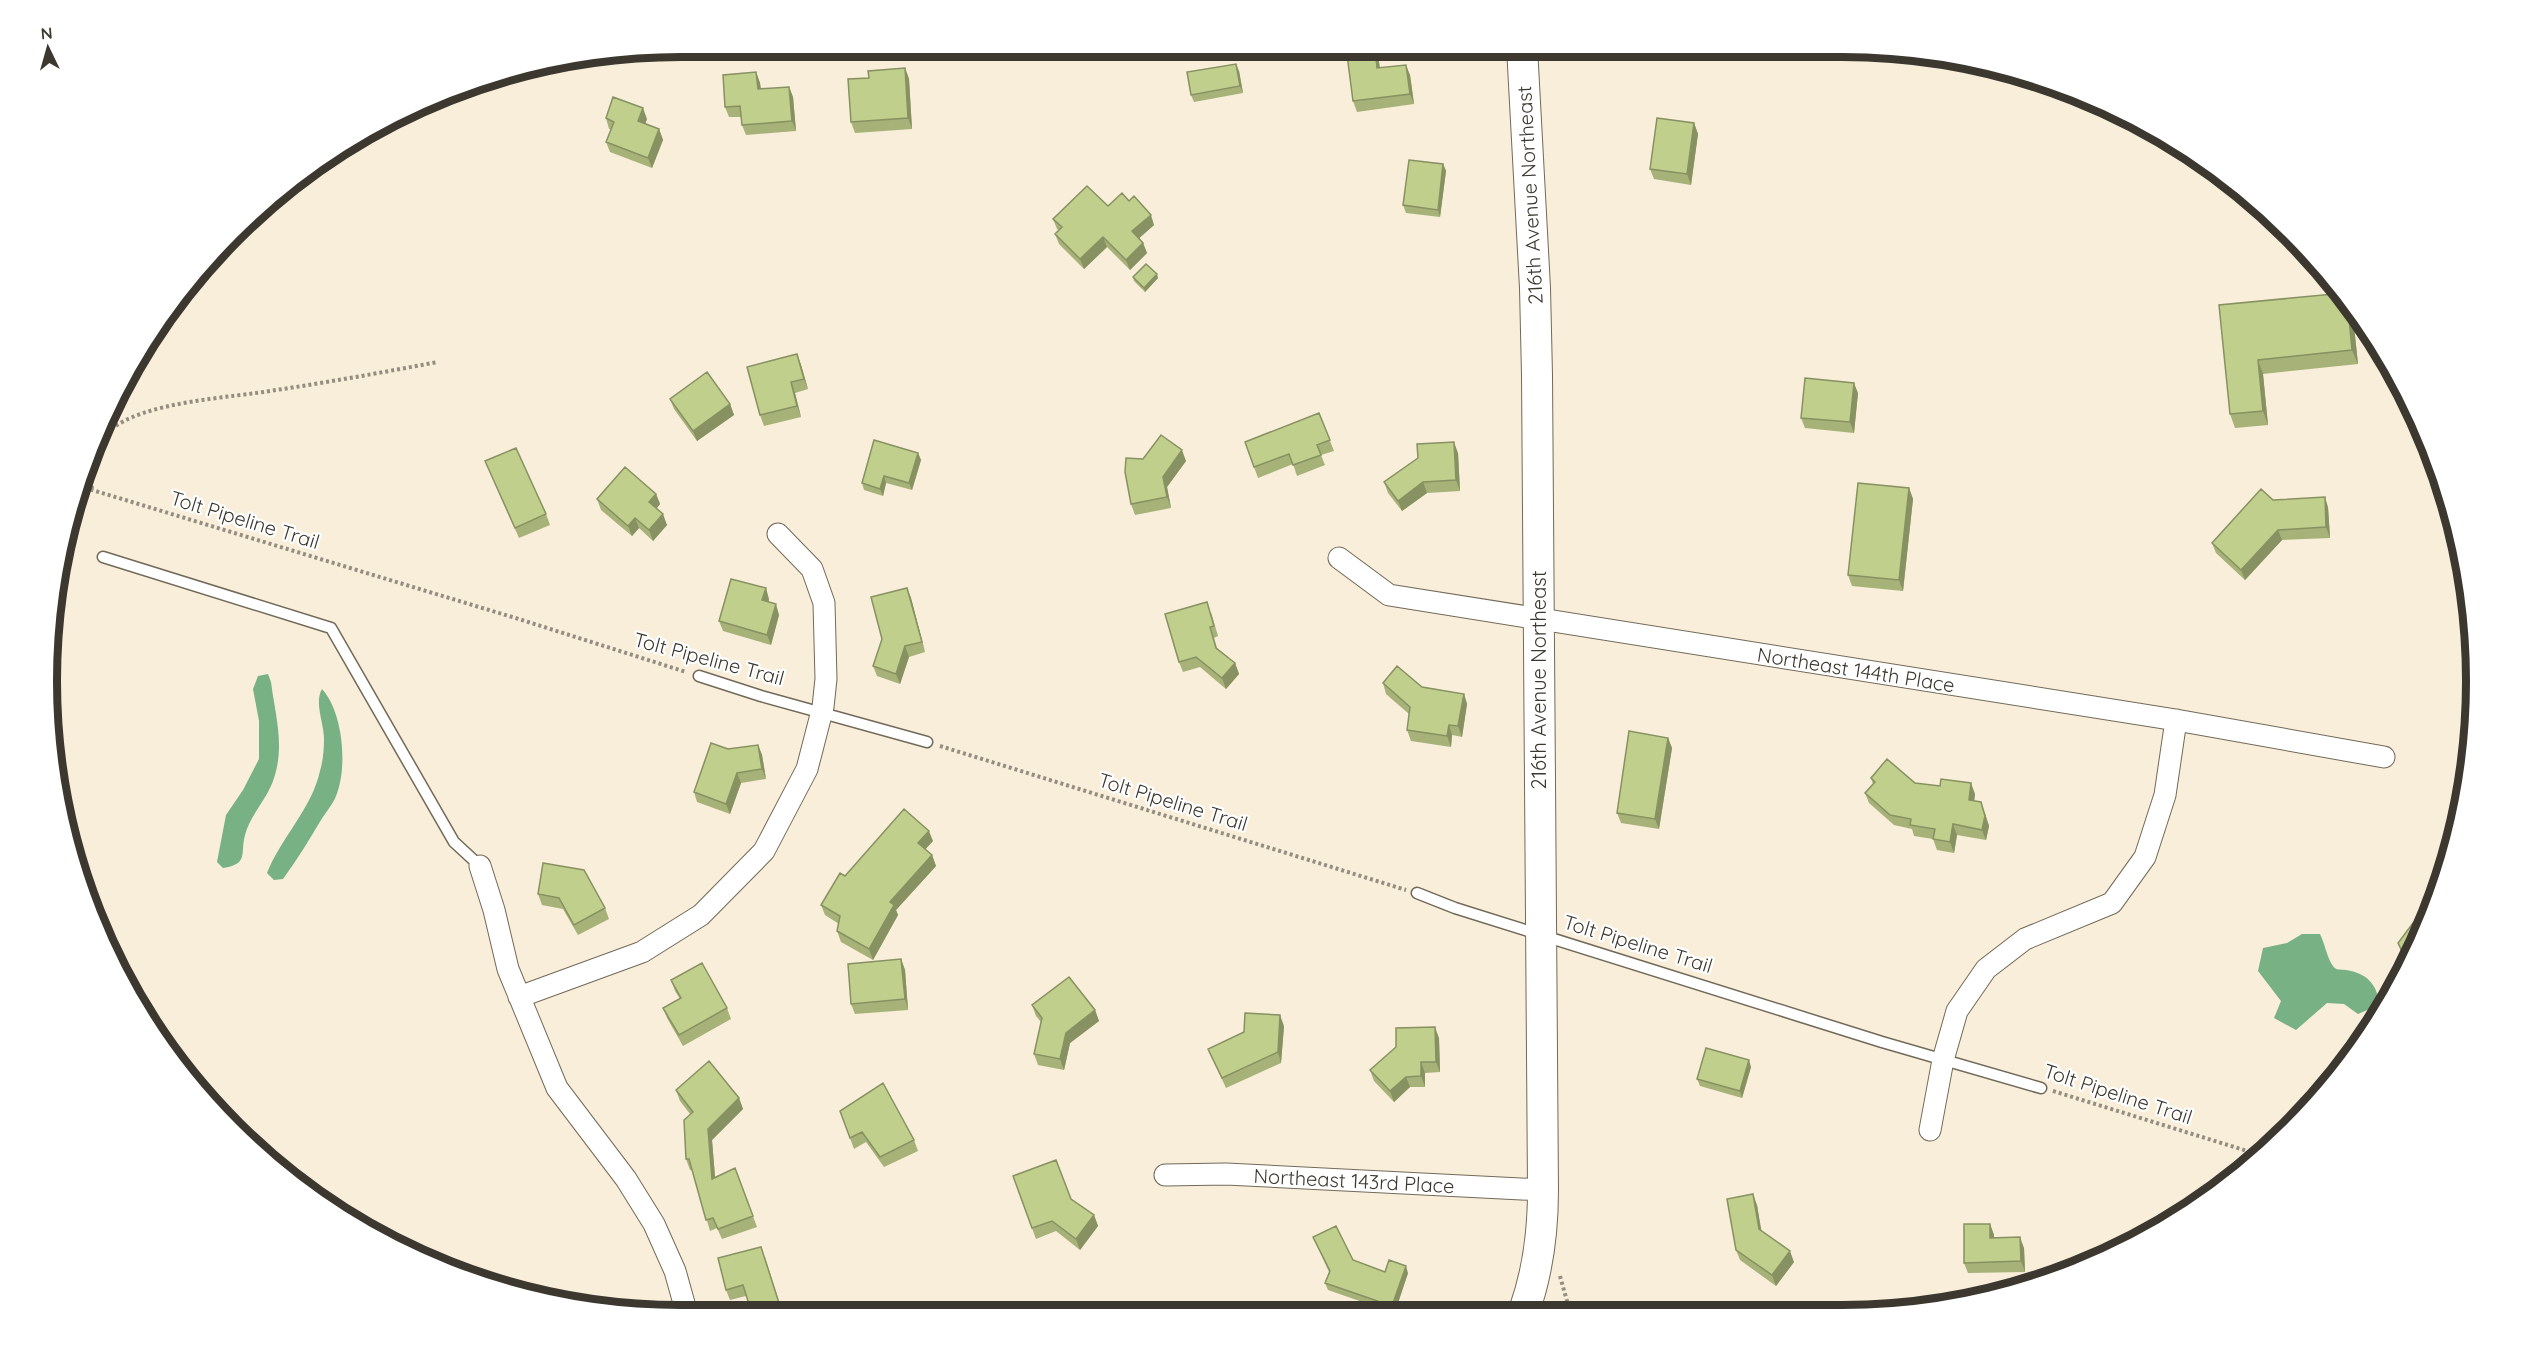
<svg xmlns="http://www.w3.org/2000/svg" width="2523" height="1362" viewBox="0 0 2523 1362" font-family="Quicksand,sans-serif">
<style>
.water{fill:#78b183}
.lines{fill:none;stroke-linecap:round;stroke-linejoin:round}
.lane-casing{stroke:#726958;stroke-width:13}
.street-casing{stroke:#726958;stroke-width:23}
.secondary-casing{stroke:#726958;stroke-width:32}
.path{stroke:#948d80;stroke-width:4;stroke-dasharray:3 3;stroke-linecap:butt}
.lane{stroke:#fff;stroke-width:10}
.street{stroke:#fff;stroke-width:21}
.secondary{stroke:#fff;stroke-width:30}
.wall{fill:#a6b278}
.shaded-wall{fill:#879162}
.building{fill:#c1cf8c;stroke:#879162;stroke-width:1.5}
.labels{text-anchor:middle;stroke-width:4.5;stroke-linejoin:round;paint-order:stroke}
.street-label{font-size:20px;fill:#3c3830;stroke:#fff}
.rim{fill:none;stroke:#3c3830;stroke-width:8}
</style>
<rect width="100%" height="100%" fill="#f8eeda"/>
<!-- water -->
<path class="water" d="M 268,674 L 271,682 C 275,714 285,745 274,778 C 268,798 250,815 245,835 C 240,854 249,864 223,868 L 217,862 L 226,815 L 243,790 L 259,759 L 259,721 L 253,689 L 258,676 Z
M 322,689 C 343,712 348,767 336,796 C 333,804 326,812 321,820 C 309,840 297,860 283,879 L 274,880 L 267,873 C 281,838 312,808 320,771 C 323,761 324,749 324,739 C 324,723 314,703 322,689 Z
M 2302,934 L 2320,934 C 2325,944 2327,958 2333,966 C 2336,971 2341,969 2346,970 C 2367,973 2378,985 2379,1005 L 2358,1014 L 2344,1004 L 2327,1003 L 2296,1030 L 2274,1018 L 2281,1001 L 2258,971 L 2263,948 L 2287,943 Z"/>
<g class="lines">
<defs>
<path id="lane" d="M 103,557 L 331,628 L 454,842 L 480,866
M 699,676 L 761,696 L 927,742
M 1417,893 L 1455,908 L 1882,1042 L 2041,1088"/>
<path id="street" d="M 671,47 L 689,47
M 1339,558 L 1389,595 L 2176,720 L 2384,757
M 480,866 L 494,910 L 508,969 L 557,1088 L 626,1179 L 654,1224 L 675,1271 L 687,1314
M 519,997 L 642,952 L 701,915 L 764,851 L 807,769 L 823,707 L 826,679 L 824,603 L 812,569 L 778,534
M 1930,1130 L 1943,1060 L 1957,1011 L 1986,969 L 2025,939 L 2112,903 L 2145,857 L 2165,795 L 2176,720
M 1165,1175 L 1226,1174 L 1543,1190"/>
<path id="secondary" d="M 1522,47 L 1535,288 L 1537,375 L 1543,1190 C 1543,1232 1538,1272 1524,1311"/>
</defs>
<!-- lane casing -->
<use href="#lane" class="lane-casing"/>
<!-- street casing -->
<use href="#street" class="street-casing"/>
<!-- secondary casing -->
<use href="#secondary" class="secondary-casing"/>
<!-- path -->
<path class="path" d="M 79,486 L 522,620 L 686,672
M 92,489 C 90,466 89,449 109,431 C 143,401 231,398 276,390 C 330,382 384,372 438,362
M 940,746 L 1406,890
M 2053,1091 L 2257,1154
M 1560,1276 L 1567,1301 L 1567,1311"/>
<!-- lane -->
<use href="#lane" class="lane"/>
<!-- street -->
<use href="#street" class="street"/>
<!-- secondary -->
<use href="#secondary" class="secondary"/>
</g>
<!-- wall -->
<path class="wall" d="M 1377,47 L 1380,68 L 1410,75 L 1414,104 L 1357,112 L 1353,101 Z
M 905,68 L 909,79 L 912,129 L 855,133 L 851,122 Z
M 1239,71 L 1243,93 L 1194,102 L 1191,95 Z
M 756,72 L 760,83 L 761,89 L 789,87 L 793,97 L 796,131 L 746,135 L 742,125 L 741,117 L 729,117 L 725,107 Z
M 606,118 L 647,119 L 645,124 L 659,129 L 663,140 L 652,168 L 610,152 L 606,142 L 611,129 L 609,129 Z
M 1694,123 L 1698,134 L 1691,185 L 1654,179 L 1650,169 Z
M 1443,164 L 1446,171 L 1440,217 L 1406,213 L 1403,205 Z
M 1129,201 L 1154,225 L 1139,238 L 1143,243 L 1147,253 L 1130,270 L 1107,247 L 1084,269 L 1059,244 L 1055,234 L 1059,230 L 1057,229 L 1053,219 Z
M 1133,277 L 1158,278 L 1145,292 L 1134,281 Z
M 2345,294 L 2352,307 L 2358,364 L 2263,374 L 2268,425 L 2235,428 L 2230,414 L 2219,305 Z
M 797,354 L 801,365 L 808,389 L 795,393 L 801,417 L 764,426 L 760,415 Z
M 1858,393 L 1854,433 L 1805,428 L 1801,418 Z
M 670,399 L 730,404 L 734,415 L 697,441 L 674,409 Z
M 1319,413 L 1334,451 L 1321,455 L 1325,465 L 1297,476 L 1293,464 L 1258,478 L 1245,442 Z
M 918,453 L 921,460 L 912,490 L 886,483 L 883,496 L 864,490 L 862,483 Z
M 1458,453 L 1460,491 L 1427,493 L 1402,511 L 1388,493 L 1384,482 Z
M 1143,459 L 1186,461 L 1167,487 L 1171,508 L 1135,515 L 1131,504 Z
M 485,461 L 546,514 L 550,525 L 519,538 Z
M 1909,488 L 1913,499 L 1903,591 L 1852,586 L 1848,575 Z
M 656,494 L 660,504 L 656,509 L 667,525 L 653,541 L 639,528 L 632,536 L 601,510 L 597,499 Z
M 2273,500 L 2328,507 L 2330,538 L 2282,540 L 2245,580 L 2216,553 L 2212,543 Z
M 907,588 L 911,598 L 925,652 L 909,657 L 900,684 L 877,676 L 873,666 Z
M 769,599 L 769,602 L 779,615 L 771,645 L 723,631 L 719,621 Z
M 1211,612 L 1218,636 L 1214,638 L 1217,648 L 1235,663 L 1239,674 L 1226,689 L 1200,667 L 1183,672 L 1179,662 Z
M 1383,683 L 1422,687 L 1464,694 L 1467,704 L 1462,737 L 1452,735 L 1451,747 L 1411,741 L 1407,730 L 1409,714 L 1386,694 Z
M 1668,738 L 1672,748 L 1659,829 L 1621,823 L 1617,813 Z
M 758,745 L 762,755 L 766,779 L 741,783 L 730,814 L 697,802 L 694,792 L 728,749 Z
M 1871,778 L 1915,783 L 1975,794 L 1974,801 L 1985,813 L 1989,826 L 1986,840 L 1957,835 L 1954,853 L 1937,850 L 1933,839 L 1914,836 L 1912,829 L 1894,825 L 1869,803 L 1865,793 L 1873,784 Z
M 933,841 L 925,849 L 932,855 L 936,866 L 896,910 L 898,915 L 873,960 L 841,942 L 837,931 L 839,924 L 825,915 L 821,905 L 845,876 Z
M 543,863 L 605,908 L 609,919 L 578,935 L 563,909 L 542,905 L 538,894 Z
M 2426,922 L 2399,982 L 2396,974 L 2405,961 L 2398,943 Z
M 901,959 L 905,970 L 908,1010 L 855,1014 L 851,1004 Z
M 671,980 L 727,1008 L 731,1019 L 683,1046 L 667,1018 L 663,1008 L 680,999 L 675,991 Z
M 1032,1005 L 1095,1010 L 1099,1021 L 1070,1043 L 1064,1070 L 1038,1065 L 1034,1054 L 1041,1022 L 1036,1016 Z
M 1284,1026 L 1281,1063 L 1226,1088 L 1208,1049 Z
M 1439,1038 L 1440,1072 L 1425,1073 L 1425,1087 L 1410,1087 L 1394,1102 L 1374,1081 L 1370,1070 Z
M 1751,1067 L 1742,1098 L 1700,1086 L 1697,1079 Z
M 676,1090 L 739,1098 L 743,1109 L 712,1140 L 715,1177 L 735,1168 L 757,1227 L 722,1239 L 717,1228 L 710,1231 L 692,1170 L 690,1170 L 686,1159 L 690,1114 L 680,1101 Z
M 840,1111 L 914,1140 L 918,1151 L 884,1167 L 866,1142 L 854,1149 Z
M 1013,1176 L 1071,1199 L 1094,1215 L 1098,1226 L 1080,1250 L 1056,1231 L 1036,1239 Z
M 1757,1205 L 1761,1231 L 1794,1262 L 1776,1286 L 1740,1260 L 1736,1250 Z
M 1990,1224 L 1994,1235 L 1994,1238 L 2024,1248 L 2025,1272 L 1968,1273 L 1964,1263 Z
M 1313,1237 L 1353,1260 L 1385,1272 L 1408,1273 L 1395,1312 L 1391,1312 L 1328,1290 L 1325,1283 L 1329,1272 Z
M 765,1257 L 783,1314 L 752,1314 L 746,1296 L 730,1300 L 726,1290 Z"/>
<!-- shaded-wall -->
<path class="shaded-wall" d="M 1375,47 L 1377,47 L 1381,79 L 1377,68 Z
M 1236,64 L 1239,71 L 1243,93 L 1240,86 Z
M 1406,65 L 1410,75 L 1414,104 L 1410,94 Z
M 905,68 L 909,79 L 912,129 L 908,118 Z
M 756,72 L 760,83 L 762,100 L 758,89 Z
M 789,87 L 793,97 L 796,131 L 792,121 Z
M 643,108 L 647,119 L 642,132 L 638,121 Z
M 1694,123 L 1698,134 L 1691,185 L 1687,174 Z
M 659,129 L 663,140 L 652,168 L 648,158 Z
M 1443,164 L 1446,171 L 1440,217 L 1438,210 Z
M 1151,215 L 1154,225 L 1136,241 L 1132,231 Z
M 1103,237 L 1107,247 L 1084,269 L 1080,259 Z
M 1143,243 L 1147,253 L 1130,270 L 1126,260 Z
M 1157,274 L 1158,278 L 1145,292 L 1144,288 Z
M 2347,297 L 2352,307 L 2358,364 L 2352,350 Z
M 797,354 L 801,365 L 808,389 L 804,379 Z
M 2258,360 L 2263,374 L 2268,425 L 2263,411 Z
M 791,382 L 795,393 L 801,417 L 797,406 Z
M 1854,383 L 1858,393 L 1854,433 L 1850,422 Z
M 730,404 L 734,415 L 697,441 L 693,431 Z
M 1454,442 L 1458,453 L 1460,491 L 1456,480 Z
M 1182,450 L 1186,461 L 1167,487 L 1171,508 L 1167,497 L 1163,477 Z
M 918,453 L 921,460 L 912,490 L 909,483 Z
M 884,476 L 886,483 L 883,496 L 880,489 Z
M 1423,482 L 1427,493 L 1402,511 L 1398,501 Z
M 1909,488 L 1913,499 L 1903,591 L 1899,580 Z
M 656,494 L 660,504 L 653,513 L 649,502 Z
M 2325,497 L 2328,507 L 2330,538 L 2326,527 Z
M 663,514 L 667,525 L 653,541 L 649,530 Z
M 635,518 L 639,528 L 632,536 L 628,526 Z
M 2278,530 L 2282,540 L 2245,580 L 2241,570 Z
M 766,588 L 769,599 L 766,611 L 762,600 Z
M 907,588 L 911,598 L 925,652 L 922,642 Z
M 776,604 L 779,615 L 771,645 L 767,635 Z
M 905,646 L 909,657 L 900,684 L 896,674 Z
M 1235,663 L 1239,674 L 1226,689 L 1222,678 Z
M 1464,694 L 1467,704 L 1462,737 L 1458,726 Z
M 1449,725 L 1452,735 L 1451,747 L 1447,736 Z
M 1668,738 L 1672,748 L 1659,829 L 1655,819 Z
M 758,745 L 762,755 L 766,779 L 762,769 Z
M 737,773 L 741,783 L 730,814 L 726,804 Z
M 1971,783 L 1975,794 L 1973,811 L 1969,800 Z
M 1981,802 L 1989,826 L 1986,840 L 1982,830 Z
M 1953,824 L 1957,835 L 1954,853 L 1950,842 Z
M 929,831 L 933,841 L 922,853 L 918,843 Z
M 932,855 L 936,866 L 896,910 L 898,915 L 873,960 L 869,949 L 890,902 Z
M 901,959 L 905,970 L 908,1010 L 905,999 Z
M 1095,1010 L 1099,1021 L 1070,1043 L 1064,1070 L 1060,1059 L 1066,1033 Z
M 1280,1015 L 1284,1026 L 1281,1063 L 1278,1052 Z
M 1435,1027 L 1439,1038 L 1440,1072 L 1436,1062 Z
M 1749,1060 L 1751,1067 L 1742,1098 L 1740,1091 Z
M 1421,1062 L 1425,1073 L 1425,1087 L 1421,1076 Z
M 1406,1077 L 1410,1087 L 1394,1102 L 1390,1091 Z
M 739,1098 L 743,1109 L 712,1140 L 716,1189 L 712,1179 L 708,1129 Z
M 1753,1194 L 1757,1205 L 1763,1240 L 1759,1229 Z
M 1094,1215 L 1098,1226 L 1080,1250 L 1076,1239 Z
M 1990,1224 L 1994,1235 L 1994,1248 L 1990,1238 Z
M 2020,1237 L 2024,1248 L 2025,1272 L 2021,1261 Z
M 1790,1251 L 1794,1262 L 1776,1286 L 1772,1275 Z
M 1406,1266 L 1408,1273 L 1395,1312 L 1394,1312 L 1392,1306 Z"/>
<!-- building -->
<path class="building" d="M 1346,47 L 1375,47 L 1377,68 L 1406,65 L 1410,94 L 1353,101 Z
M 1236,64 L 1240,86 L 1191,95 L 1187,72 Z
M 905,68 L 908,118 L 851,122 L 848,79 L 869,78 L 868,71 Z
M 756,72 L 758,89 L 789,87 L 792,121 L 742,125 L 740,106 L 725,107 L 723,75 Z
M 613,97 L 643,108 L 638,121 L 659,129 L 648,158 L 606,142 L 614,122 L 606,118 Z
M 1657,118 L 1694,123 L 1687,174 L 1650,169 Z
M 1409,160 L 1443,164 L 1438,210 L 1403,205 Z
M 1087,186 L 1108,206 L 1122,193 L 1129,201 L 1134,196 L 1151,215 L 1132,231 L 1143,243 L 1126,260 L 1103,237 L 1080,259 L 1055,234 L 1062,227 L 1053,219 Z
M 1146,264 L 1157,274 L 1144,288 L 1133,277 Z
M 2344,293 L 2347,297 L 2352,350 L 2258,360 L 2263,411 L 2230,414 L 2219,305 Z
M 797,354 L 804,379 L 791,382 L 797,406 L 760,415 L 747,367 Z
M 707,372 L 730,404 L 693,431 L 670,399 Z
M 1805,378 L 1854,383 L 1850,422 L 1801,418 Z
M 1319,413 L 1330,440 L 1317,445 L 1321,455 L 1293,465 L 1289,454 L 1254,467 L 1245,442 Z
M 1161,435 L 1182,450 L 1163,477 L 1167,497 L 1131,504 L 1125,472 L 1126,458 L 1143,459 Z
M 874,440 L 918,453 L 909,483 L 884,476 L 880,489 L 862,483 Z
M 1454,442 L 1456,480 L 1423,482 L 1398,501 L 1384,482 L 1418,458 L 1417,444 Z
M 516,448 L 546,514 L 515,528 L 485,461 Z
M 625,467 L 656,494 L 649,502 L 663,514 L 649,530 L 635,518 L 628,526 L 597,499 Z
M 1858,483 L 1909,488 L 1899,580 L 1848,575 Z
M 2261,489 L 2273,500 L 2325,497 L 2326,527 L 2278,530 L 2241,570 L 2212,543 Z
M 731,579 L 766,588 L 762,600 L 776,604 L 767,635 L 719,621 Z
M 907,588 L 922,642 L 905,646 L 896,674 L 873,666 L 882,639 L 871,597 Z
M 1207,602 L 1214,626 L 1210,627 L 1216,648 L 1235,663 L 1222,678 L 1196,657 L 1179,662 L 1165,614 Z
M 1397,666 L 1422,687 L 1464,694 L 1458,726 L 1449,725 L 1447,736 L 1407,730 L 1410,707 L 1383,683 Z
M 1629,731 L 1668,738 L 1655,819 L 1617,813 Z
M 711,743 L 728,749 L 758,745 L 762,769 L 737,773 L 726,804 L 694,792 Z
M 1887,759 L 1915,783 L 1940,786 L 1941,779 L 1971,783 L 1969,800 L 1981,802 L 1985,816 L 1982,830 L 1953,824 L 1950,842 L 1933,839 L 1935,829 L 1910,825 L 1911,819 L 1890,815 L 1865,793 L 1875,782 L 1871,778 Z
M 904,809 L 929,831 L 918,843 L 932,855 L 890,902 L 894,905 L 869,949 L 837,931 L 840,916 L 821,905 L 840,873 L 845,876 Z
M 543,863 L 584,870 L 605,908 L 574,925 L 559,898 L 538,894 Z
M 2426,922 L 2401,977 L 2396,974 L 2406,959 L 2398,943 L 2413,923 Z
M 901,959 L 905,999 L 851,1004 L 848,964 Z
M 702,963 L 727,1008 L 679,1035 L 663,1008 L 681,998 L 671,980 Z
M 1069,977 L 1095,1010 L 1066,1033 L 1060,1059 L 1034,1054 L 1042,1018 L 1032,1005 Z
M 1245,1013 L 1280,1015 L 1278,1052 L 1222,1078 L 1208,1049 L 1244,1032 Z
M 1435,1027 L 1436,1062 L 1421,1062 L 1421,1076 L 1406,1077 L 1390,1091 L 1370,1070 L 1396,1047 L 1396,1028 Z
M 1706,1048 L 1749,1060 L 1740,1091 L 1697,1079 Z
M 709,1061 L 739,1098 L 708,1129 L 712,1179 L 735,1168 L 753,1216 L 718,1229 L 713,1218 L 706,1220 L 689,1159 L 686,1159 L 684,1120 L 693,1112 L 676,1090 Z
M 883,1083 L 914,1140 L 880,1157 L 862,1132 L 850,1138 L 840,1111 Z
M 1056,1160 L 1071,1199 L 1094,1215 L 1076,1239 L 1052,1221 L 1032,1228 L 1013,1176 Z
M 1753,1194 L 1759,1229 L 1790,1251 L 1772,1275 L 1736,1250 L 1727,1199 Z
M 1964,1224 L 1990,1224 L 1990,1238 L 2020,1237 L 2021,1261 L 1964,1263 Z
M 1336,1226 L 1353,1260 L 1385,1272 L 1389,1260 L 1406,1266 L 1392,1306 L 1325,1283 L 1330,1271 L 1313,1237 Z
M 761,1247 L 780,1306 L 752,1314 L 743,1285 L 726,1290 L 718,1258 Z"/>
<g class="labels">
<!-- street labels -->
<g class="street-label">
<text transform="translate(1530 195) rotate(-93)" y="7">216th Avenue Northeast</text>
<text transform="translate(245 520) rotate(17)" y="7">Tolt Pipeline Trail</text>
<text transform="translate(709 659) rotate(15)" y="7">Tolt Pipeline Trail</text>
<text transform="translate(1856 670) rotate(9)" y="7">Northeast 144th Place</text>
<text transform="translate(1539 680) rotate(-90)" y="7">216th Avenue Northeast</text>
<text transform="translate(1173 802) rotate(17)" y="7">Tolt Pipeline Trail</text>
<text transform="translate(1638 944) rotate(17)" y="7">Tolt Pipeline Trail</text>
<text transform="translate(2118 1094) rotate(18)" y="7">Tolt Pipeline Trail</text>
<text transform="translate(1354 1181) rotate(3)" y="7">Northeast 143rd Place</text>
</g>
</g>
<!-- crop -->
<path d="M0 0H2523V1362H0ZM681 57H1842A624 624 0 0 1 2466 681V681A624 624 0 0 1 1842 1305H681A624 624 0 0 1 57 681V681A624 624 0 0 1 681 57Z" fill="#fff" fill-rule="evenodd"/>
<path class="rim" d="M681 57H1842A624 624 0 0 1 2466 681V681A624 624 0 0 1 1842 1305H681A624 624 0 0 1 57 681V681A624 624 0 0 1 681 57Z"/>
<!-- north arrow -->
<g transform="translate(48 48) rotate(355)" stroke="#ffffff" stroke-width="4.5" paint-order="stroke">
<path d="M0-4.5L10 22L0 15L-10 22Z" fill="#3c3830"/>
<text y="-9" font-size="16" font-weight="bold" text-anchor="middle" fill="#3c3830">N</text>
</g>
</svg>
